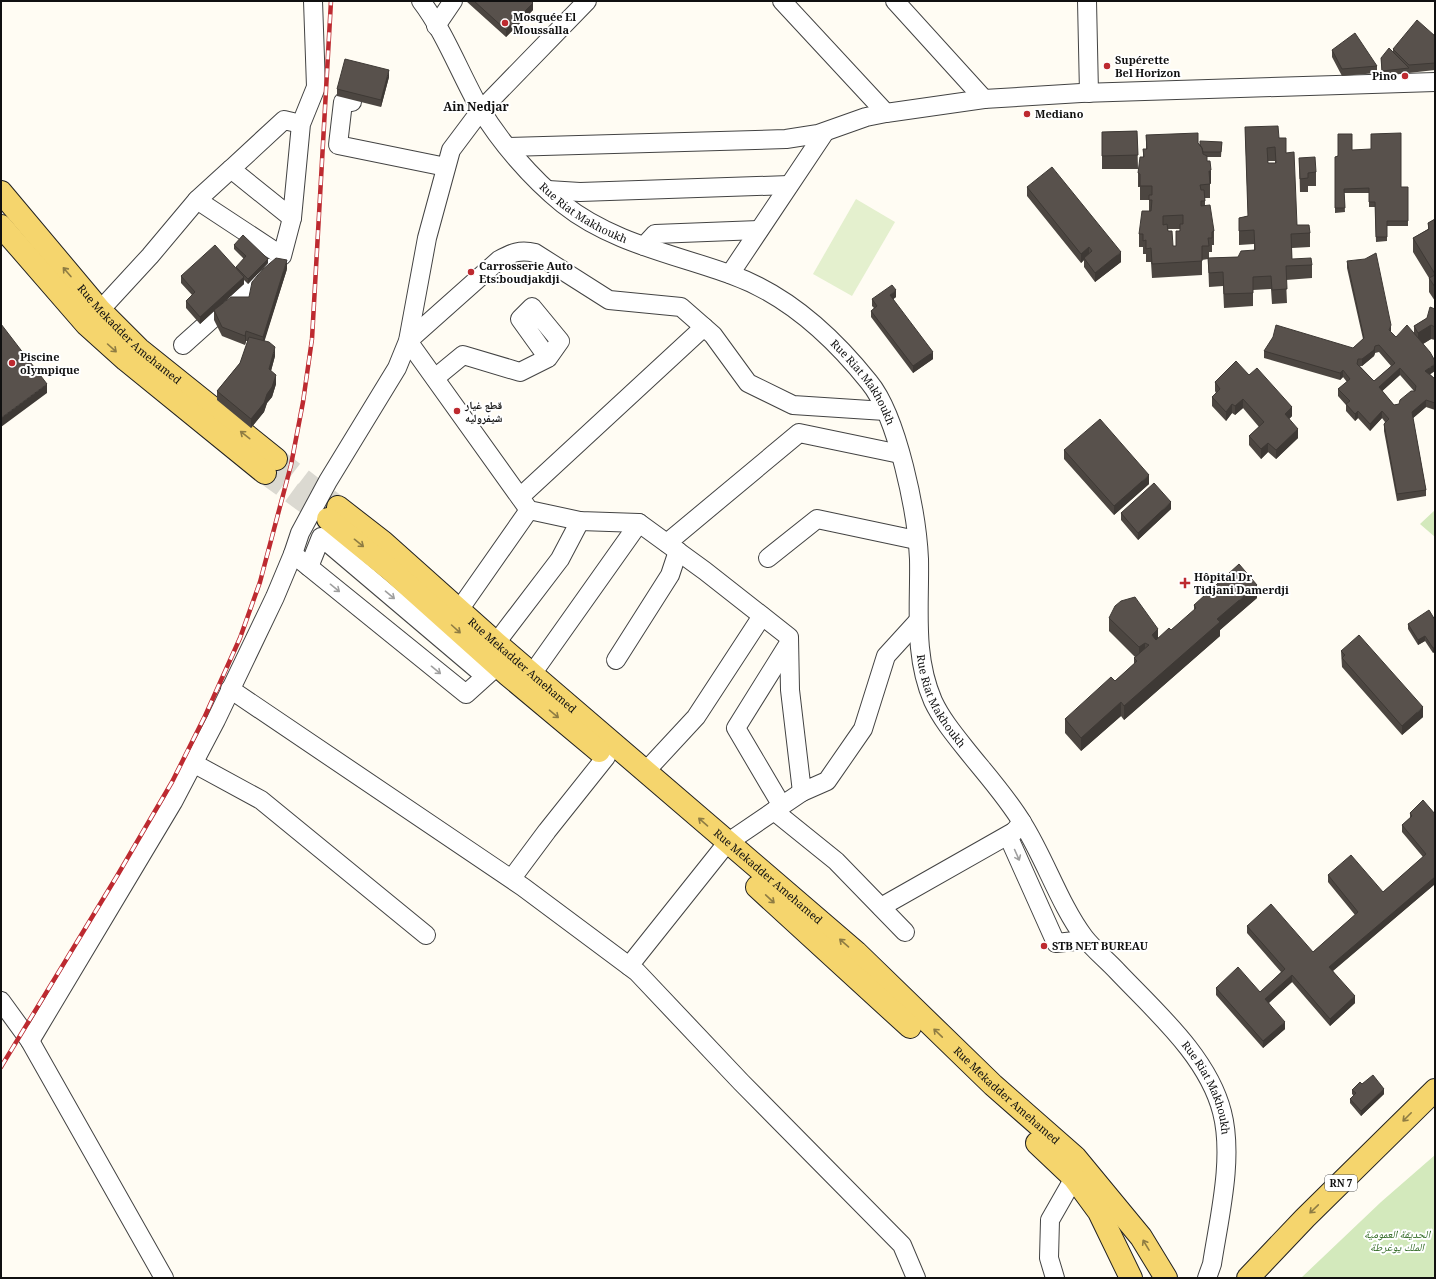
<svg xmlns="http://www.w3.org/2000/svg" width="1436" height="1279" viewBox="0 0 1436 1279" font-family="Georgia,'Noto Naskh Arabic',serif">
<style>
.green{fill:#d3e9bc}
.pitch{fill:#e4f0ce}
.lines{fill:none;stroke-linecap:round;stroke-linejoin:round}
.major-tunnel{stroke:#dbd9d1;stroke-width:22;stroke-dasharray:22 11;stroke-linecap:butt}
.minor-casing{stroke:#434343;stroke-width:20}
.major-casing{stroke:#212121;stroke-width:24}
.minor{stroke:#fff;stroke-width:18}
.major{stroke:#f5d56d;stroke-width:22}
.rail-casing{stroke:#bd2a30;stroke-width:4.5}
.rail{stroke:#fff;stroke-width:3;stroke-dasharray:9;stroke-linecap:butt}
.wall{fill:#4c4641;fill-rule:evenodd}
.shaded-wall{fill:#3e3935}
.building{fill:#58514c;stroke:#3e3935;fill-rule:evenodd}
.oneway{stroke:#8e7c43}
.oneway2{stroke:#9f9f9f}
.poi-dot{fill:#bd2a30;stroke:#fff;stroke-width:1.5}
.labels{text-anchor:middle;stroke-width:4;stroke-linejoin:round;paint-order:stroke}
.shield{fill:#fff;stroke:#585858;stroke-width:1}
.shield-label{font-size:10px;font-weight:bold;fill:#101010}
.poi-label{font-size:11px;font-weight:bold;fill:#101010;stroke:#fff;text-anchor:start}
.street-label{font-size:11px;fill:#101010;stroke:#fff}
.park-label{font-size:11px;font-style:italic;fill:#2e6721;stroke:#fff}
.neighbourhood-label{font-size:12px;font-weight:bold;fill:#101010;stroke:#fff}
</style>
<rect width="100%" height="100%" fill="#fffcf3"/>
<!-- green -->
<path class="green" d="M 1435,510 L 1435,537 L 1420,524 Z
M 1435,1155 L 1435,1278 L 1301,1278 L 1381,1202 Z"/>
<!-- pitch -->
<path class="pitch" d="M 856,199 L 895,222 L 852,296 L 813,274 Z"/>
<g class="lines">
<!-- major-tunnel -->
<path class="major-tunnel" d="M 276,459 L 338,507
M 265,473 L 328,519"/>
<defs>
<g id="minor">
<path id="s1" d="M 421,1 C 444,31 460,73 479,107 C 500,142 531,178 563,204 C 612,243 674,254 732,275 C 788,295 833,337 869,382 C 898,417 917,514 919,559 C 920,607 913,655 933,701 C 941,718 953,733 965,748 C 984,772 1007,797 1023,824 C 1045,859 1060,905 1084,937 C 1094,950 1107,960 1118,972 C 1156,1012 1208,1057 1222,1112 C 1234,1158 1219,1218 1212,1264 L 1207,1278"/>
<path d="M 782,1 L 886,113"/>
<path d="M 895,1 L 984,99"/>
<path d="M 1087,1 L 1089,93"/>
<path d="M 436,26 L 453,1"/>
<path d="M 352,102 L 343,102 L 338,145 L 446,167"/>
<path d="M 301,124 L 284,120 L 231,169 L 292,218 L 301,124 L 316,87 L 313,1"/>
<path d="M 508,147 L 786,139 L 818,134 L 866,117 L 886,113 L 984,99 L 1081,93 L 1435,82"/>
<path d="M 548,190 L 580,192 L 789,185"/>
<path d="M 197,200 L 282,256 L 292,218"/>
<path d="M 644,246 L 655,234 L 759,230"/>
<path d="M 730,274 L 825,132"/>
<path d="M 91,320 L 150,256 L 197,200 L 231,169"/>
<path d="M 183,345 L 269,268"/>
<path d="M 435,378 L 463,355 L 520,372 L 548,358 L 520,319 L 532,307 L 560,341 L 548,358"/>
<path d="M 885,411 L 793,405 L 748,383 L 713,335 L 681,307 L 609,300 L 535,253 C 520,249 512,253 499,260 L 408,341 L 529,510 L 580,521 L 639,523 L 705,571 L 789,637 L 790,690 L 802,792 L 827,781 L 863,729 L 886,656 L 917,622"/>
<path d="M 520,497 L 704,327"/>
<path d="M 667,543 L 799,433 L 900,454"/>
<path d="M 293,554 L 466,694 L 497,666"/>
<path d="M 768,558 L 817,519 L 916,540"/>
<path d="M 309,567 L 321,537 L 485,676"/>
<path d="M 459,610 L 529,510"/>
<path d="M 496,643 L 560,559 L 580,521"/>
<path d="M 616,660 L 670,575 L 678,551"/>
<path d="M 532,674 L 639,523"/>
<path d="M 230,689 L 523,887 L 637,972 L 741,1082 L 902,1245 L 916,1278"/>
<path d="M 193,763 L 261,800 L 426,935"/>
<path d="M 645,772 L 696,717 L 762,616"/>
<path d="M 782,806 L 736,728 L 789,643"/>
<path d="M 774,811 L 836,861 L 905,932"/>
<path d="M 1022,822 L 1009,838 L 1056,943 L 1075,941 L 1084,938"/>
<path d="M 512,878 L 547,831 L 606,757"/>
<path d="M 881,907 L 1015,831"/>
<path d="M 629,966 L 727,843 L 802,792"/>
<path d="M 1,1001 L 30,1041 L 164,1278"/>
<path d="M 30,1041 L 173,802 L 216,720 L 275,597 L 293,554 L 300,533 L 328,481 L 397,368 L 408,341 L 427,238 L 451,150 L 481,110 L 587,1"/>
<path d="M 1055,1278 L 1049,1258 L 1050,1220 L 1074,1178"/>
</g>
<g id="major">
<path id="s2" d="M 1,192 L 100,310 L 139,349 L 276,459"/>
<path d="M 1,226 L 86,324 L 126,360 L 265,473"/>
<path id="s3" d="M 338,507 L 383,542 L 496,643 L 856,952 L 993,1085 L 1075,1157 L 1141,1237 L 1166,1278"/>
<path d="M 328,519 L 393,572 L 508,675 L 599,751"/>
<path d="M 757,887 L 910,1027"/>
<path d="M 1037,1143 L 1074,1178 L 1099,1212 L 1131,1278"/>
<path d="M 1248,1278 L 1305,1218 L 1435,1090"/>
</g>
</defs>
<!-- minor casing -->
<use href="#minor" class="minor-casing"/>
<!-- major casing -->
<use href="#major" class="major-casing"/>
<!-- minor -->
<use href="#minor" class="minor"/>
<!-- major -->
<use href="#major" class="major"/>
<defs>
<path id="rail" d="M 1,1067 L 117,876 L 172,782 L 205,716 L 240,638 L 260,582 L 291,465 L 303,402 L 312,339 L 331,1"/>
</defs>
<!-- rail casing -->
<use href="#rail" class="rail-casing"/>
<!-- rail -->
<use href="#rail" class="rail"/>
</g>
<!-- wall -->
<path class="wall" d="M 466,1 L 531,1 L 533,10 L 506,37 Z
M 1435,36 L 1435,70 L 1382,76 L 1381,58 L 1393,52 L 1393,49 Z
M 1332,50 L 1377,66 L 1377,73 L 1342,76 L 1332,57 Z
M 389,77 L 381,107 L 337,96 L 337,89 Z
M 1245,127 L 1279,138 L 1286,153 L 1297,225 L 1310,233 L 1310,247 L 1292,248 L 1292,259 L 1312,265 L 1312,278 L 1286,280 L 1287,303 L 1272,304 L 1271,289 L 1253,290 L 1253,306 L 1224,308 L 1223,286 L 1209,287 L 1208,259 L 1202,260 L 1202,275 L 1152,278 L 1151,262 L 1146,262 L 1146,254 L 1143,254 L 1143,247 L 1139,247 L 1139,234 L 1149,211 L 1149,200 L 1140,200 L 1140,187 L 1138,187 L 1138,173 L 1143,157 L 1143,149 L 1146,149 L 1146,135 L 1198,143 L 1200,145 L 1222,142 L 1221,157 L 1207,157 L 1207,161 L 1211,183 L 1210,184 L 1210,198 L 1205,198 L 1205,206 L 1214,231 L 1214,245 L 1212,245 L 1212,252 L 1209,252 L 1209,258 L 1238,257 L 1254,250 L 1254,244 L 1239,245 L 1239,218 L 1248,216 ZM 1268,161 L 1275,161 L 1275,163 L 1268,163 ZM 1168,229 L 1180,229 L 1176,246 L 1173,246 L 1168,231 Z
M 1137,131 L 1138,169 L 1102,169 L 1102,132 Z
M 1352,150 L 1401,187 L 1408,187 L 1408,226 L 1387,226 L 1387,241 L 1376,242 L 1375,207 L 1369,207 L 1369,193 L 1344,193 L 1345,212 L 1335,213 L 1335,157 Z
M 1299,158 L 1316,172 L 1316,186 L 1308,186 L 1308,192 L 1300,192 Z
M 1027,187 L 1121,262 L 1095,282 L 1084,267 L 1084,260 L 1081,263 L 1027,196 Z
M 1435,219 L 1435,301 L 1429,292 L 1429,278 L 1413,252 L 1413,238 L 1428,229 L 1428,223 Z
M 234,245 L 268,263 L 248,284 L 244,280 L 244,284 L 221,305 L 249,297 L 287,269 L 264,341 L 275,356 L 271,371 L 276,384 L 272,397 L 267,403 L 264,412 L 251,428 L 217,400 L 217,391 L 240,363 L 248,341 L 246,341 L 245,345 L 222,336 L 214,320 L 214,311 L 200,324 L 186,308 L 186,301 L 192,295 L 181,283 L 181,276 L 236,268 L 244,259 L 234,249 Z
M 1347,261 L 1391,332 L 1396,337 L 1414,333 L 1414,326 L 1427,318 L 1435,309 L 1435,340 L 1431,339 L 1423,344 L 1430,374 L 1434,378 L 1435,377 L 1435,410 L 1426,407 L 1413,418 L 1426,490 L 1426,496 L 1397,501 L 1384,431 L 1384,424 L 1385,422 L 1382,418 L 1370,431 L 1358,418 L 1355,421 L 1346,411 L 1346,405 L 1338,396 L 1338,389 L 1347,382 L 1343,377 L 1340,380 L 1264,358 L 1264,351 L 1353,348 L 1363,339 L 1347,268 ZM 1379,352 L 1391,366 L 1374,381 L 1360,366 L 1362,366 L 1374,356 L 1375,353 ZM 1400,375 L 1414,391 L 1399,404 L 1394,405 L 1382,391 Z
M 896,297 L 893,299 L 933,359 L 913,373 L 871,317 L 871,311 L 874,308 L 872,306 L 872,299 Z
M 1249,375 L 1292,416 L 1289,419 L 1298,438 L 1276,459 L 1268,452 L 1261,459 L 1249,445 L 1249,436 L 1259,427 L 1243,408 L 1235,415 L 1232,413 L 1226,421 L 1212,406 L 1212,397 L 1216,393 L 1215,391 L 1215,382 Z
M 1064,450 L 1149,484 L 1114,515 L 1064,459 Z
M 1171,509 L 1138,540 L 1121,520 L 1121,513 Z
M 1257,598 L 1220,630 L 1220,636 L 1124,720 L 1121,716 L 1081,751 L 1065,733 L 1065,719 L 1115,681 L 1134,664 L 1134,658 L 1135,657 L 1109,631 L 1109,618 L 1158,638 L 1171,630 L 1194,611 L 1194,605 Z
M 1435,620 L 1433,653 L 1425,641 L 1418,645 L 1408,629 L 1408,624 Z
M 1341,651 L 1423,717 L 1402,735 L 1342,667 Z
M 1423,800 L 1435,884 L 1333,971 L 1355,1003 L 1330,1026 L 1292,982 L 1269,1003 L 1285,1029 L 1263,1048 L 1216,995 L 1216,988 L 1260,992 L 1281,972 L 1247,933 L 1247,926 L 1313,952 L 1355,915 L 1328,882 L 1328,875 L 1383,892 L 1423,857 L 1402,832 L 1402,825 L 1410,818 L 1410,813 Z
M 1352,1090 L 1384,1094 L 1361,1116 L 1350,1103 L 1350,1099 L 1354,1096 L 1352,1094 Z"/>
<!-- shaded-wall -->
<path class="shaded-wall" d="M 533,3 L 533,10 L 506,37 L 506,30 Z
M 389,70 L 389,77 L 381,107 L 381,100 Z
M 1211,170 L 1211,183 L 1209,185 L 1209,171 Z
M 1089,247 L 1089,256 L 1084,258 L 1084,260 L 1081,263 L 1081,254 Z
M 1121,252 L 1121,262 L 1095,282 L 1095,273 Z
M 268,259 L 268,263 L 248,284 L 248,279 Z
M 287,260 L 287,269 L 263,346 L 263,337 Z
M 244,277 L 244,284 L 200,324 L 200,317 Z
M 896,290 L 896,297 L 890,302 L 890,295 Z
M 1391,325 L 1391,332 L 1389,330 Z
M 1431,325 L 1431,339 L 1418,347 L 1418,333 Z
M 246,331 L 246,341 L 245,345 L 245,336 Z
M 1375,346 L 1375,353 L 1374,356 L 1362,366 L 1362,359 Z
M 275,347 L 275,356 L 269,378 L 269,369 Z
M 933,352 L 933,359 L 913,373 L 913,366 Z
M 1435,364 L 1435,371 L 1425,378 L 1425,371 Z
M 1400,368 L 1400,375 L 1379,394 L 1379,387 Z
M 1343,370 L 1343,377 L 1340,380 L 1340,373 Z
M 276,375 L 276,384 L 272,397 L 267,403 L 264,412 L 251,428 L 251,419 L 267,394 Z
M 47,384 L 47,393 L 1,427 L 1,418 Z
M 1243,399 L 1243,408 L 1235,415 L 1235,406 Z
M 1426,400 L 1426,407 L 1412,419 L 1412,412 Z
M 1232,404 L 1232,413 L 1226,421 L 1226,412 Z
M 1292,407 L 1292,416 L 1285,423 L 1285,414 Z
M 1358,411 L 1358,418 L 1355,421 L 1355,414 Z
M 1382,411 L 1382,418 L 1370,431 L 1370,424 Z
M 1298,429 L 1298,438 L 1276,459 L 1276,450 Z
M 1268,443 L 1268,452 L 1261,459 L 1261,449 Z
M 1149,475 L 1149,484 L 1114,515 L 1114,506 Z
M 1171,502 L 1171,509 L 1138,540 L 1138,533 Z
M 1257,585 L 1257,598 L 1220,630 L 1220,636 L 1124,720 L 1124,706 L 1217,619 Z
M 1158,629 L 1158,643 L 1152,635 Z
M 1425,636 L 1425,641 L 1418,645 L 1418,640 Z
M 1145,643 L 1145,656 L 1139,660 L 1139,647 Z
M 1435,647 L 1435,652 L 1433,653 L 1433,648 Z
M 1121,702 L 1121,716 L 1081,751 L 1081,738 Z
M 1423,707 L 1423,717 L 1402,735 L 1402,726 Z
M 1435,877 L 1435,884 L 1329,974 L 1329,967 Z
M 1292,975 L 1292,982 L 1265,1006 L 1265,999 Z
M 1355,996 L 1355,1003 L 1330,1026 L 1330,1019 Z
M 1285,1022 L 1285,1029 L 1263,1048 L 1263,1041 Z
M 1384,1089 L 1384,1094 L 1361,1116 L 1361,1111 Z"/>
<!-- building -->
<path class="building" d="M 474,1 L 531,1 L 533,3 L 506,30 Z
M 1417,20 L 1435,36 L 1435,63 L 1409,65 L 1393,49 Z
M 1355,33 L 1377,66 L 1342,69 L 1332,50 Z
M 1389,48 L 1409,68 L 1382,71 L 1381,58 Z
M 345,59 L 389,70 L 381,100 L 337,89 Z
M 1278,126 L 1279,138 L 1286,138 L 1286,153 L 1294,152 L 1297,225 L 1309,225 L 1310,233 L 1291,234 L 1292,259 L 1311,258 L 1312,265 L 1286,266 L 1287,289 L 1272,290 L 1271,276 L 1253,277 L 1253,293 L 1224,294 L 1223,272 L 1209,273 L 1208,258 L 1238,257 L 1241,251 L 1255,250 L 1254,230 L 1239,231 L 1239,218 L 1248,216 L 1245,127 ZM 1275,147 L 1276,163 L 1268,163 L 1267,148 Z
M 1137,131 L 1138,155 L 1102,156 L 1102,132 Z
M 1198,133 L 1198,143 L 1202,148 L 1203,154 L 1207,156 L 1207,161 L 1210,161 L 1211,170 L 1209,171 L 1210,184 L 1200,185 L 1201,190 L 1204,190 L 1205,201 L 1201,201 L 1201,206 L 1210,205 L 1214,231 L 1212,232 L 1212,238 L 1208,238 L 1209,246 L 1202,246 L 1202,261 L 1152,264 L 1151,248 L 1146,249 L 1146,240 L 1143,241 L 1143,234 L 1139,234 L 1142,211 L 1151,211 L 1152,200 L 1149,200 L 1149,195 L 1152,195 L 1152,186 L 1140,186 L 1140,174 L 1138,173 L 1140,157 L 1144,157 L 1143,149 L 1147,149 L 1146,135 ZM 1183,215 L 1183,224 L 1180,224 L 1180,231 L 1176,231 L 1176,246 L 1173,246 L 1172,231 L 1168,231 L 1167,224 L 1163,225 L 1163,216 Z
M 1401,133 L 1401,187 L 1408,187 L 1408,221 L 1387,221 L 1387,237 L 1376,237 L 1375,202 L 1369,202 L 1369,188 L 1344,189 L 1345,208 L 1335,208 L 1335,157 L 1338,156 L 1338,134 L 1352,134 L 1352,150 L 1371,149 L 1371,134 Z
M 1200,141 L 1222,142 L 1221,152 L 1203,152 L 1202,148 L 1200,145 Z
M 1315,157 L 1316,172 L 1308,173 L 1308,178 L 1300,179 L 1299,158 Z
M 1052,167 L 1121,252 L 1095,273 L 1084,258 L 1092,251 L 1089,247 L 1081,254 L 1027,187 Z
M 1435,219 L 1435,274 L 1413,238 L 1429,229 L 1428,223 Z
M 243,235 L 268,259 L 248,279 L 236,267 L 246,256 L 234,245 Z
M 215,245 L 244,277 L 200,317 L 186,301 L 195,292 L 181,276 Z
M 1376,253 L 1391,325 L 1389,330 L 1396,337 L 1407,325 L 1430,352 L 1435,361 L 1435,364 L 1425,371 L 1434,378 L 1435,377 L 1435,403 L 1426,400 L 1412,412 L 1426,490 L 1397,494 L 1384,424 L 1389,419 L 1382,411 L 1370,424 L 1358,411 L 1355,414 L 1346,404 L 1350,401 L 1338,389 L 1350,379 L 1343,370 L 1340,373 L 1264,351 L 1273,337 L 1276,325 L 1353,348 L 1364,338 L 1347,261 L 1365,259 ZM 1379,345 L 1395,363 L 1374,381 L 1357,364 L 1358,359 L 1362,359 L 1374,350 L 1375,346 ZM 1400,368 L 1416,386 L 1415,391 L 1411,391 L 1400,400 L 1399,404 L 1394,405 L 1379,387 Z
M 276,258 L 287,260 L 263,337 L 246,331 L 245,336 L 222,327 L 214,310 L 231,297 L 249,297 L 252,282 L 263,269 Z
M 1435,275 L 1435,287 L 1429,278 Z
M 892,285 L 896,290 L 890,295 L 933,352 L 913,366 L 871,311 L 877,306 L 872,299 Z
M 1430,307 L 1435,309 L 1435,327 L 1431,325 L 1418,333 L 1414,326 L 1427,318 Z
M 1,324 L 47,384 L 1,418 Z
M 249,337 L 269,342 L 275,347 L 269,369 L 276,375 L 272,387 L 267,394 L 264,403 L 251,419 L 217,391 L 240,363 Z
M 1236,361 L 1249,375 L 1257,368 L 1292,407 L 1285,414 L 1298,429 L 1276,450 L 1268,443 L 1261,449 L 1249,436 L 1264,422 L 1243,399 L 1235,406 L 1232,404 L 1226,412 L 1212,397 L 1220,389 L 1215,382 Z
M 1100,419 L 1149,475 L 1114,506 L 1064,450 Z
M 1154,483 L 1171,502 L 1138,533 L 1121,513 Z
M 1239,564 L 1257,585 L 1217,619 L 1220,622 L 1124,706 L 1121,702 L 1081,738 L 1065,719 L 1111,677 L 1115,681 L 1137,661 L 1134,658 L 1149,645 L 1145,643 L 1139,647 L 1109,618 L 1115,606 L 1121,601 L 1135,597 L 1158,629 L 1152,635 L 1156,640 L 1169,628 L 1171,630 L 1196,608 L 1194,605 Z
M 1429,610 L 1435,620 L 1435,647 L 1433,648 L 1425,636 L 1418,640 L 1408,624 Z
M 1359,635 L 1423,707 L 1402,726 L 1342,658 L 1345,655 L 1341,651 Z
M 1423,800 L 1435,814 L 1435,877 L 1329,967 L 1355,996 L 1330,1019 L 1292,975 L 1265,999 L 1285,1022 L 1263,1041 L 1216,988 L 1238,967 L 1260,992 L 1285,969 L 1247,926 L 1271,904 L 1313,952 L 1358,912 L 1328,875 L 1351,855 L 1383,892 L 1426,854 L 1402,825 L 1412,816 L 1410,813 Z
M 1373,1075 L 1384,1089 L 1361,1111 L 1350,1099 L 1356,1093 L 1352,1090 L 1360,1082 L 1362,1084 Z"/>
<!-- one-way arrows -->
<defs><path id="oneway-shaft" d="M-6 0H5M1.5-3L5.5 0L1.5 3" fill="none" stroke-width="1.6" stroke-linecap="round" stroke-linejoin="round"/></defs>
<g class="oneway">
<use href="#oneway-shaft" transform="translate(67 272) rotate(-131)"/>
<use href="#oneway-shaft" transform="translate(112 348) rotate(42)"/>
<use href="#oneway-shaft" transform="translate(245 435) rotate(-142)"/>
<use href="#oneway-shaft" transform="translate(359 543) rotate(39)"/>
<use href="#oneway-shaft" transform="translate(456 629) rotate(42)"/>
<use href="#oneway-shaft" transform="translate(554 714) rotate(40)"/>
<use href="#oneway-shaft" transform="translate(703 822) rotate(-139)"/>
<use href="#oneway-shaft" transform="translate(770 899) rotate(43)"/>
<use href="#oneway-shaft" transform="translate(844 943) rotate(-139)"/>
<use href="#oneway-shaft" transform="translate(938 1033) rotate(-136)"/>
<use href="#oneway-shaft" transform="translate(1407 1117) rotate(135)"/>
<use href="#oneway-shaft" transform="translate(1314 1209) rotate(136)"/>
<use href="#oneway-shaft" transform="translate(1146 1245) rotate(-121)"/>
</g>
<g class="oneway2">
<use href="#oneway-shaft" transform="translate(335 588) rotate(39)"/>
<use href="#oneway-shaft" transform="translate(390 595) rotate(40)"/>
<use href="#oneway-shaft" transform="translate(436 670) rotate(39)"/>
<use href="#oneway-shaft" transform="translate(1017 855) rotate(66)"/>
</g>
<!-- markers -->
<g class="poi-dot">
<circle cx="505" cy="23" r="4"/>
<circle cx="1107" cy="66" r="4"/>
<circle cx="1405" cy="76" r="4"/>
<circle cx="1027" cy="114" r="4"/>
<circle cx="471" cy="272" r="4"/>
<circle cx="12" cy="363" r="4"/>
<circle cx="457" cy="411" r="4"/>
<path d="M1183 577h4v4h4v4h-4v4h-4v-4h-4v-4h4z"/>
<circle cx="1044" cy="946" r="4"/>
</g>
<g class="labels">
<!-- shield labels -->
<rect class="shield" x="1325" y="1175" width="32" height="16" rx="3"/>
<g class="shield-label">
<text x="1341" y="1187">RN 7</text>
</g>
<!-- poi labels -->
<g class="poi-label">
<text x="513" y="21">Mosquée El<tspan x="513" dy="13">Moussalla</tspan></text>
<text x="1115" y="64">Supérette<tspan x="1115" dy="13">Bel Horizon</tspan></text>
<text x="1397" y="80" text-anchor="end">Pino</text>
<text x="1035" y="118">Mediano</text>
<text x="479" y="270">Carrosserie Auto<tspan x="479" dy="13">Ets:boudjakdji</tspan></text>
<text x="20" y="361">Piscine<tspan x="20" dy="13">olympique</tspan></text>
<text x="465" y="409">قطع غيار<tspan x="465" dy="13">شيفروليه</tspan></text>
<text x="1194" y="581">Hôpital Dr<tspan x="1194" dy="13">Tidjani Damerdji</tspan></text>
<text x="1052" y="950">STB NET BUREAU</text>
</g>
<!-- street labels -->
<g class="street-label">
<text dy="4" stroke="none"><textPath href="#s1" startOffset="272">Rue Riat Makhoukh</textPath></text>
<text dy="4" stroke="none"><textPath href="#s2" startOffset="192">Rue Mekadder Amehamed</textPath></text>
<text dy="4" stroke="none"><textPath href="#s1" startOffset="607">Rue Riat Makhoukh</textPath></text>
<text dy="4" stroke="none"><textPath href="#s3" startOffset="243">Rue Mekadder Amehamed</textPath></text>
<text dy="4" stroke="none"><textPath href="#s1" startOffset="943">Rue Riat Makhoukh</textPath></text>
<text dy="4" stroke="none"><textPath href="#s3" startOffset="567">Rue Mekadder Amehamed</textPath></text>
<text dy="4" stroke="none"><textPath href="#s1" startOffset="1418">Rue Riat Makhoukh</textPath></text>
<text dy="4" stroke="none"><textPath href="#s3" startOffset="891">Rue Mekadder Amehamed</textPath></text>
</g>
<!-- park labels -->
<g class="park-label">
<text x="1397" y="1238">الحديقة العمومية<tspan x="1397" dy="13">الملك يوغرطة</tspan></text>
</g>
<!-- neighbourhood labels -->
<g class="neighbourhood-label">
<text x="476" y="111">Ain Nedjar</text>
</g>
</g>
<!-- border -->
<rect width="1436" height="1279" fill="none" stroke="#101010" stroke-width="4"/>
</svg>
